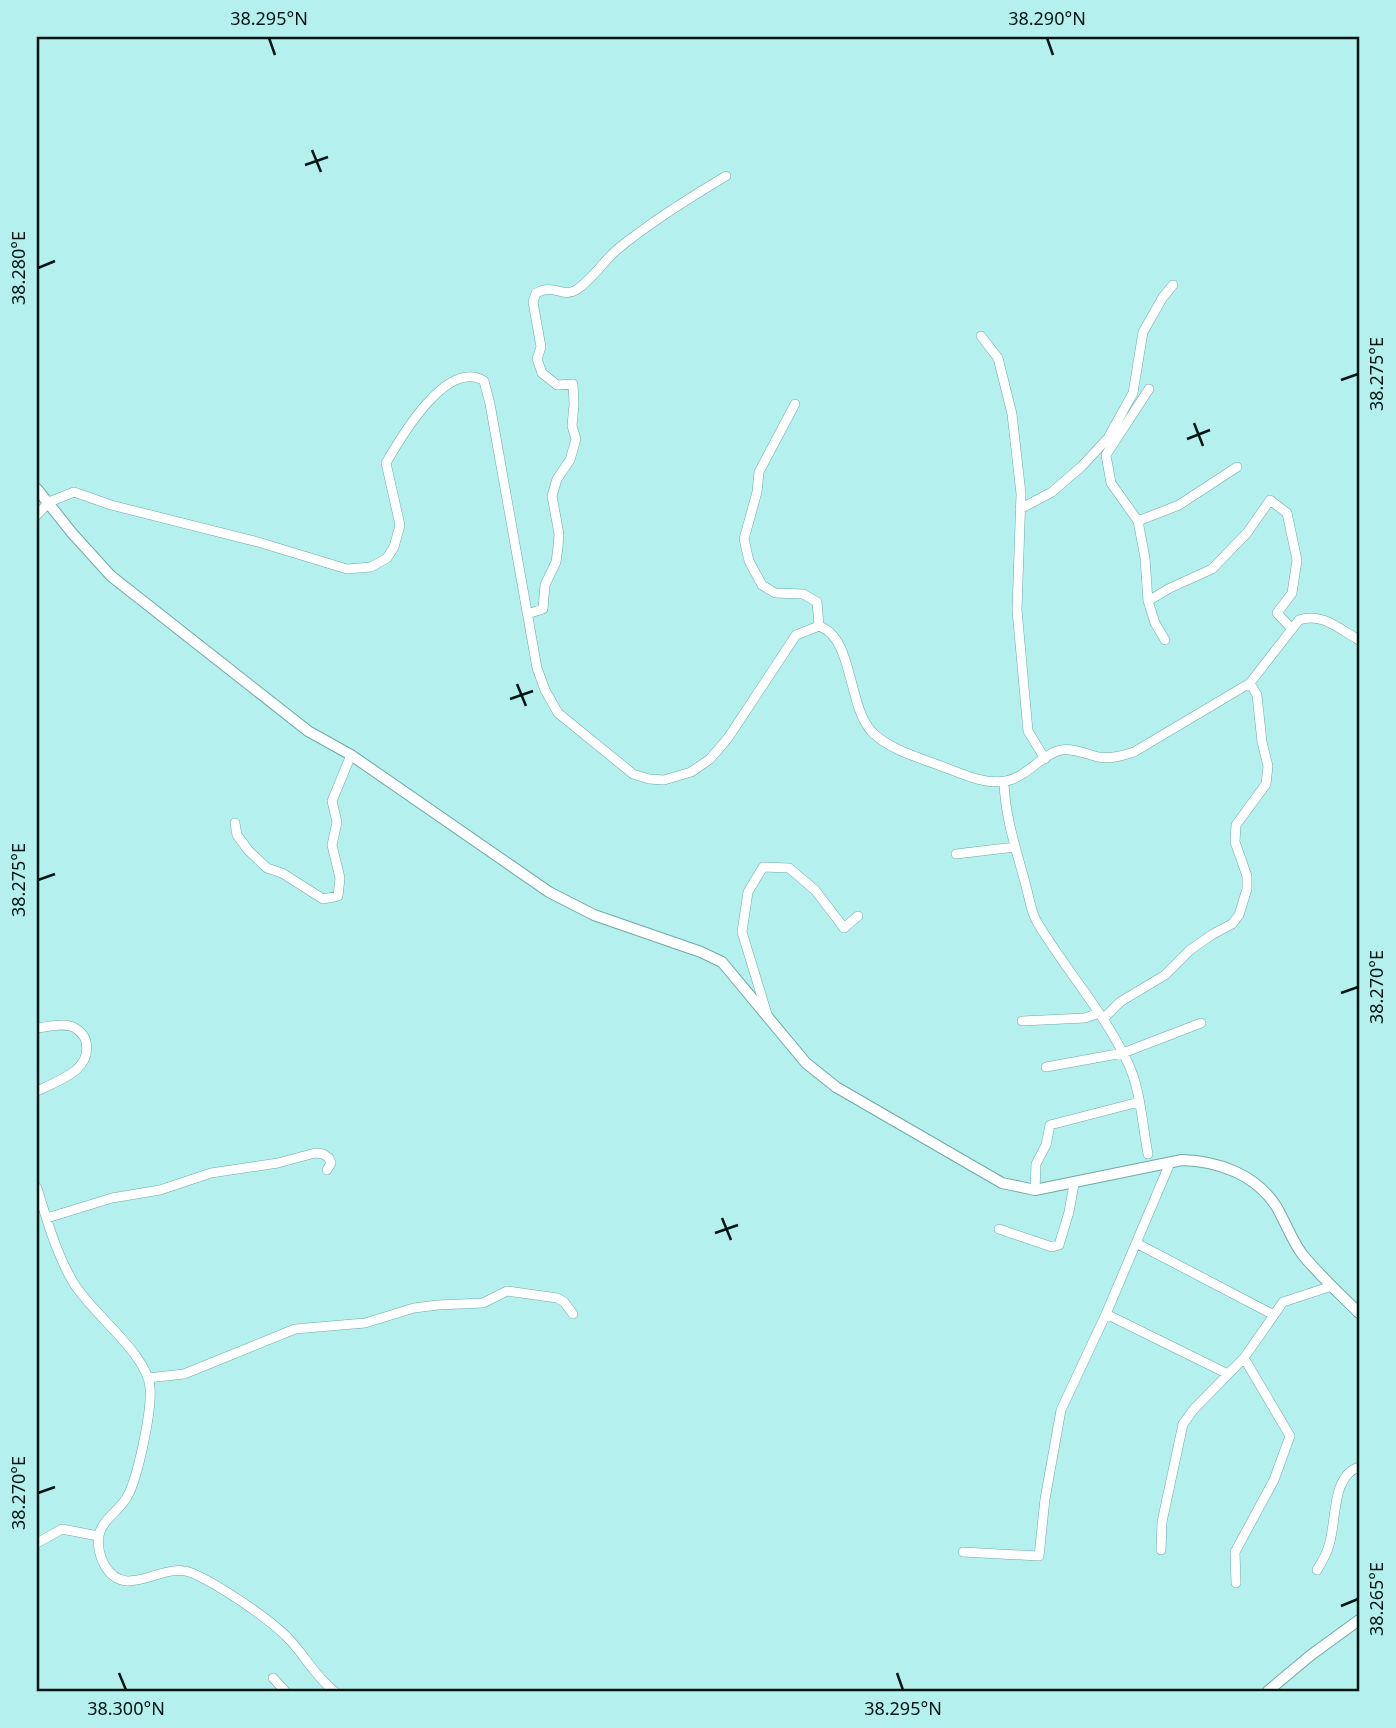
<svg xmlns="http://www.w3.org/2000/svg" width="1396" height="1728" viewBox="0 0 1396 1728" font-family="'Noto Sans',sans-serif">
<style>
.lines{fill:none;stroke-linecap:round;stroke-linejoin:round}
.minor-casing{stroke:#6faaa7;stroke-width:10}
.major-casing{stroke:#6faaa7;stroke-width:12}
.minor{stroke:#fff;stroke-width:9}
.major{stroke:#fff;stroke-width:10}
.ticks{fill:none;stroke:#001413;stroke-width:2.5}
.neatline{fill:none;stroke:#001413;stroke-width:2.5}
.ticks-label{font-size:18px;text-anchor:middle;fill:#001413}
</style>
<rect width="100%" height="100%" fill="#b4f1ee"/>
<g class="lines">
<defs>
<path id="minor" d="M 981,336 L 998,358 L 1012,414 L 1021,494 L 1017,610 L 1028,731 L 1045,759
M 795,404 L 759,472 L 757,492 L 744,539 L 749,561 L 762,585 L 775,593 L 803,594 L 817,602 L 819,626
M 1237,467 L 1179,505 L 1138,521 L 1145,558 L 1148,601 L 1170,588 L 1212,569 L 1247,533 L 1270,500 L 1287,513 L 1297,560 L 1292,593 L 1277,613 L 1291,628
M 1020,509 L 1052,492 L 1082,466 L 1108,438 L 1133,393 L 1143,332 L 1163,297 L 1173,285
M 37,515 L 49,502 L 74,492 L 111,505 L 258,542 L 347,569 L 371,567 L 387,558 L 394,547 L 400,525 L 386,463 C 401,437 447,358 484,381 L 490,404 L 537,668 L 545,690 L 558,713 L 633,774 L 649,779 L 664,780 L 691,772 L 710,759 L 728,738 L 796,635 L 819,626 C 854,638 847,705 872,732 C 890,750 920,758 944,767 C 962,774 986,785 1006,781 C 1027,777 1042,754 1061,750 C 1073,748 1087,754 1098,757 C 1111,759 1122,756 1134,752 L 1250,683 L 1299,620 C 1322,612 1339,629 1359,640
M 1138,521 L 1111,483 L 1106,455 L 1149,389
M 1148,601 L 1155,623 L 1165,640
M 527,614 L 543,609 L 545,585 L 556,562 L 558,547 L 559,534 L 552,496 L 557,479 L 570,460 L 576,439 L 572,426 L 574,404 L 573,384 L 557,385 L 542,373 L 537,359 L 541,347 L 533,302 L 536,293 C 554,283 563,298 576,290 C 592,280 604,260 619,248 C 652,221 689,198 726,176
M 1004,782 C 1005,818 1017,852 1026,886 C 1029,897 1031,912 1037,922 C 1065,969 1103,1011 1127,1061 C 1141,1089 1142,1124 1148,1154
M 235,823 L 237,835 L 248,850 L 267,868 L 282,873 L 323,899 L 338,896 L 340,878 L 332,845 L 337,822 L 332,801 L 351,755
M 956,854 L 1015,847
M 767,1014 L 742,932 L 748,892 L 763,867 L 789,868 L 815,890 L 844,928 L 858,916
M 1103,1019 L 1120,1002 L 1165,975 L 1190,950 L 1213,934 L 1232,924 L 1239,915 L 1247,889 L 1247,876 L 1235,842 L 1236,825 L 1266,784 L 1268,766 L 1262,742 L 1257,695 L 1250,683
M 1022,1021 L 1085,1018 L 1099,1013
M 37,1028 C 48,1027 65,1022 75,1028 C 92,1038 89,1059 76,1070 C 65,1079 50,1085 37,1091
M 1046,1067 L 1123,1053 L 1201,1023
M 37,1188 C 47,1220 56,1253 73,1282 C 91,1313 148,1354 150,1388 C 152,1410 138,1478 127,1497 C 119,1511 102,1520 99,1535 C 97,1545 100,1558 105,1566 C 127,1602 163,1560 192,1573 C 218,1584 270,1619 289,1639 C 305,1656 315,1676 334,1691
M 1035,1190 L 1036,1164 L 1046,1145 L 1050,1125 L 1139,1102
M 47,1218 L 112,1198 L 160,1190 L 211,1173 L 278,1163 L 315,1153 L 323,1154 L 329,1158 L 331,1163 L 327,1170
M 999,1229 L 1052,1247 L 1059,1245 L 1069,1212 L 1074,1184
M 1136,1243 L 1274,1315
M 1106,1314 L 1228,1374
M 148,1378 L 184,1374 L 295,1329 L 365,1323 L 414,1308 L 438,1305 L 483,1303 L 507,1291 L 557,1298 L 564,1302 L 573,1314
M 37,1543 L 62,1529 L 98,1536
M 1161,1550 L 1162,1522 L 1183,1424 L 1194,1409 L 1244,1358 L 1283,1302 L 1332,1286
M 963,1552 L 1039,1556 L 1045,1499 L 1061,1410 L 1106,1314 L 1170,1163
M 1317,1570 C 1322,1562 1327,1554 1329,1545 C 1337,1521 1331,1476 1359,1467
M 1236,1583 L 1235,1552 L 1274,1480 L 1290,1436 L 1244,1358
M 273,1678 L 285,1691"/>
<path id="major" d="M 37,489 L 72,533 L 111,576 L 308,731 L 351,755 L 549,892 L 594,915 L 701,952 L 722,962 L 806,1063 L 836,1087 L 1002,1183 L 1035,1190 L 1182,1160 C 1218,1161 1255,1174 1276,1206 C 1285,1221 1291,1239 1302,1254 C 1319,1275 1340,1294 1359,1313
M 1268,1691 L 1311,1655 L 1359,1620"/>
</defs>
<!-- minor casing -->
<use href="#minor" class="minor-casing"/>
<!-- major casing -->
<use href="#major" class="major-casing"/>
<!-- minor -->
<use href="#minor" class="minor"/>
<!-- major -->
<use href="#major" class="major"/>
</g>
<!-- ticks -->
<path class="ticks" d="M 269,38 L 275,55M 1047,38 L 1053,55M 312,150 L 321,172M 305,165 L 328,157M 38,268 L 55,261M 1341,380 L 1358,374M 1194,423 L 1203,446M 1187,439 L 1210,430M 517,684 L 526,706M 510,699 L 533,691M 38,880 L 55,874M 1341,993 L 1358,987M 722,1218 L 731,1240M 715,1233 L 738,1225M 38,1493 L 55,1487M 1341,1606 L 1358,1599M 119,1673 L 126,1690M 897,1673 L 903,1690"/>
<!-- border -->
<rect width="1396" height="1728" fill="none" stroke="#b4f1ee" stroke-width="77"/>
<rect x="38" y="38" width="1320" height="1652" class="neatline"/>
<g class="ticks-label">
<text x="269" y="25">38.295°N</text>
<text x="1047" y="25">38.290°N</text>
<text transform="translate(19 268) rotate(-90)" y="6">38.280°E</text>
<text transform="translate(1377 374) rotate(-90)" y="6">38.275°E</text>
<text transform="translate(19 880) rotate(-90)" y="6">38.275°E</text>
<text transform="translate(1377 987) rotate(-90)" y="6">38.270°E</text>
<text transform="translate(19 1493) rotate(-90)" y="6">38.270°E</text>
<text transform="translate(1377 1599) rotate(-90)" y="6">38.265°E</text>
<text x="126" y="1715">38.300°N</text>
<text x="903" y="1715">38.295°N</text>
</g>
</svg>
